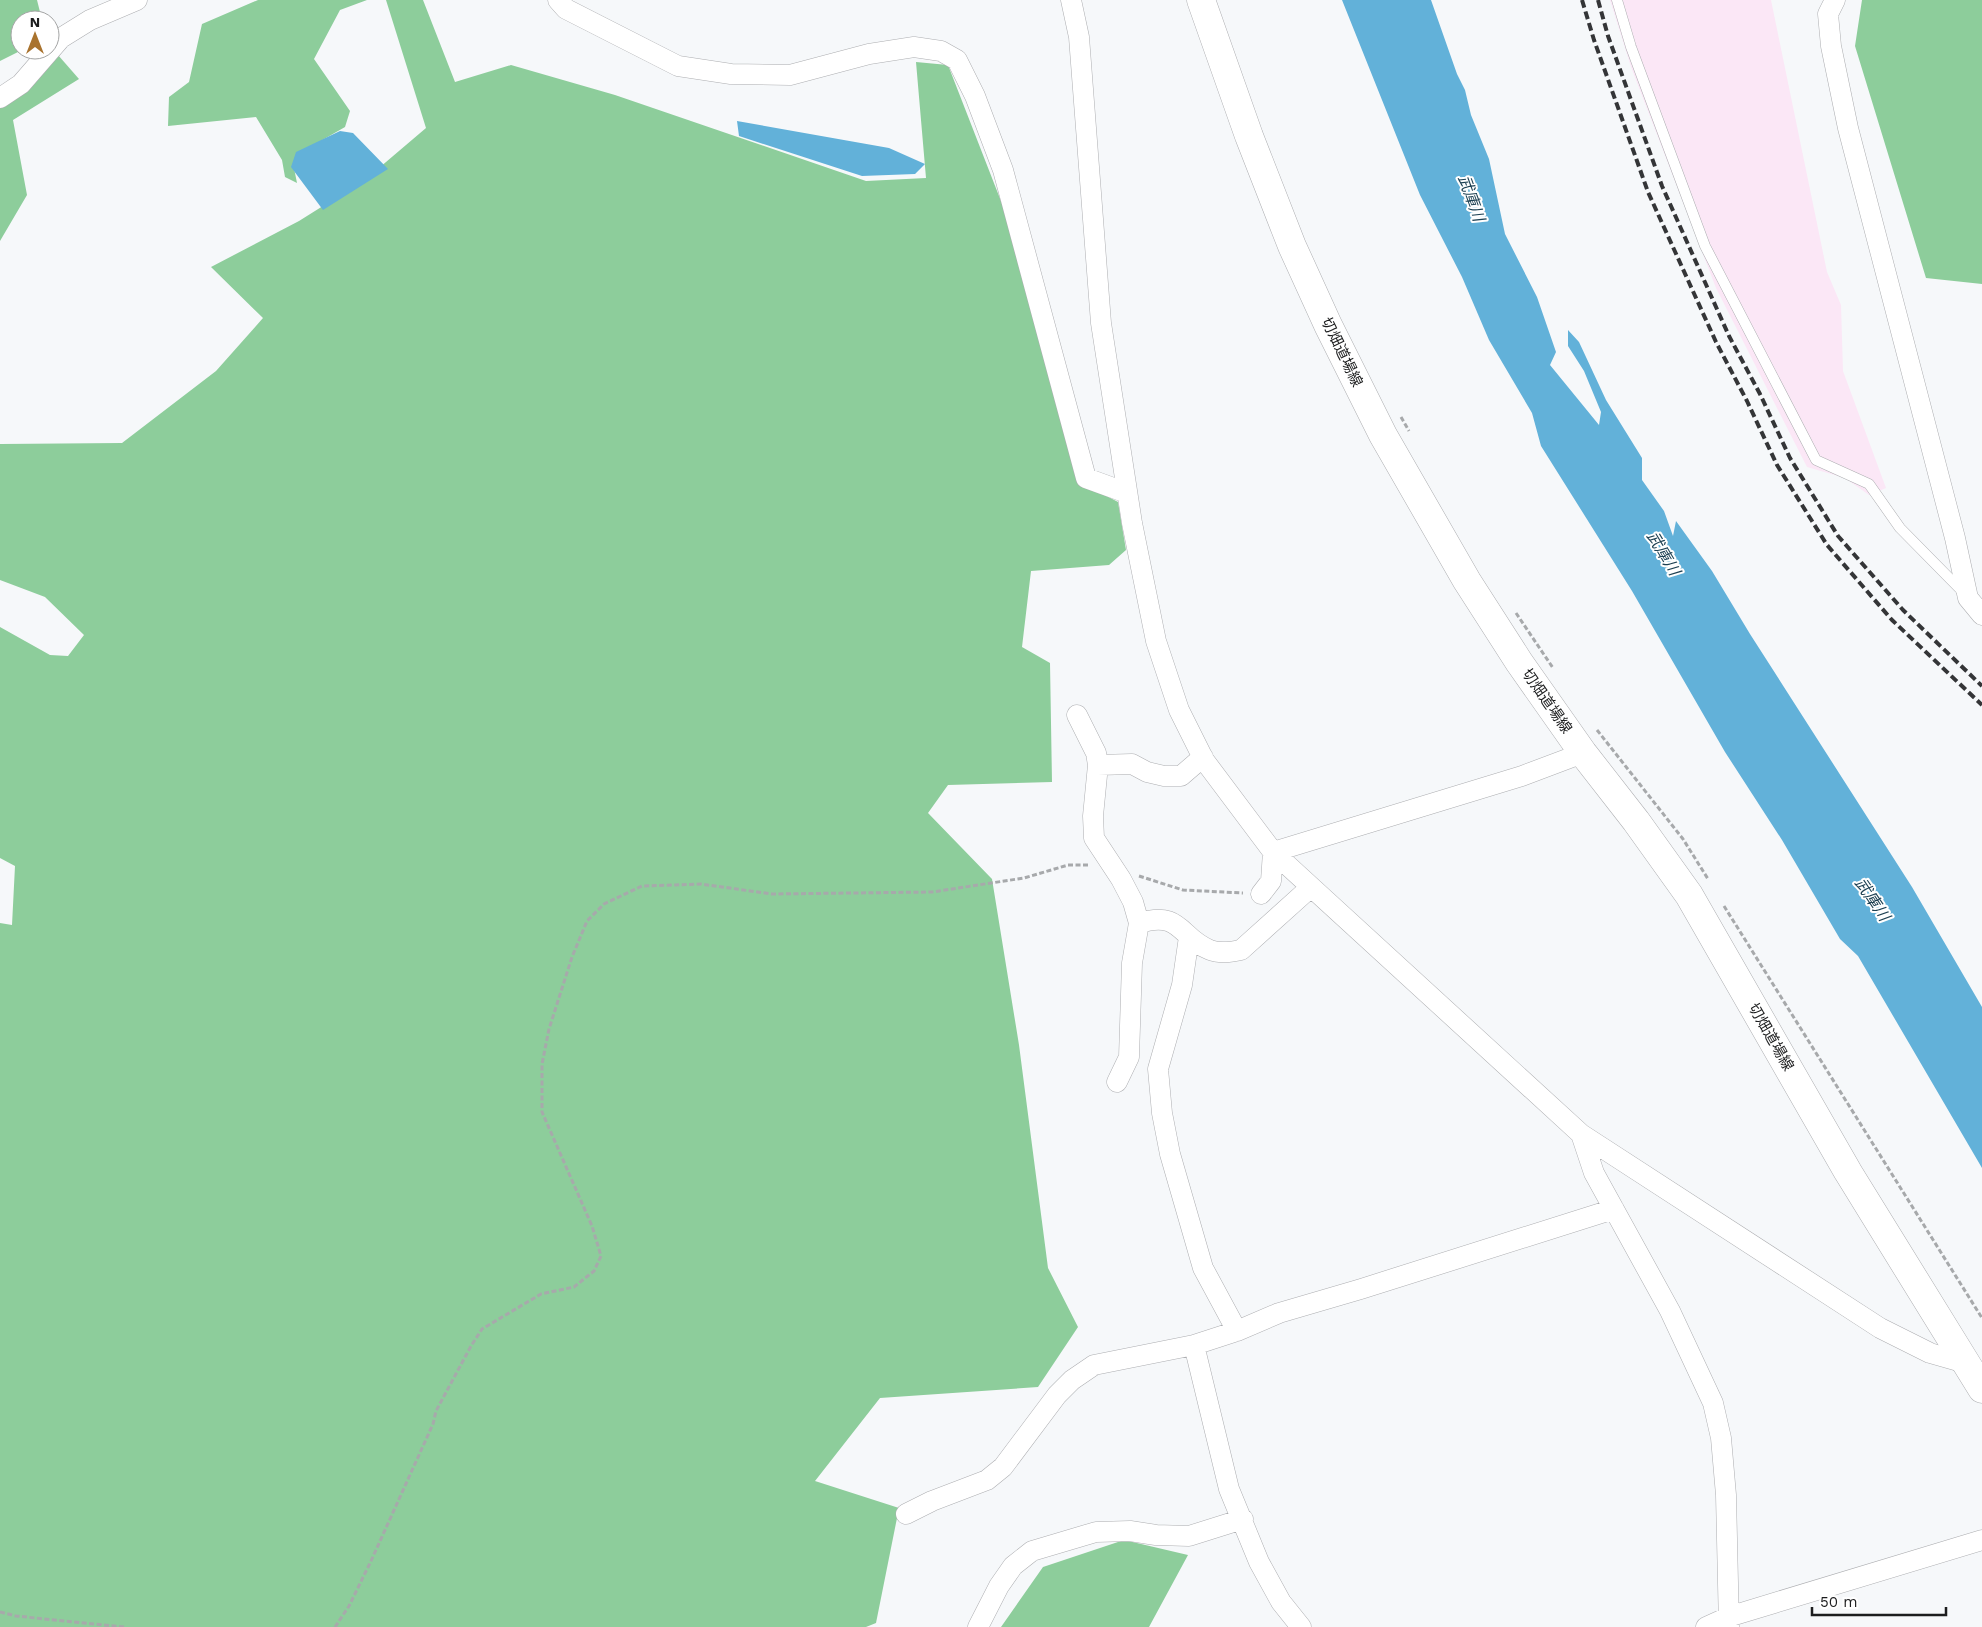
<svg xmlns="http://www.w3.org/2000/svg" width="1982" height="1627" viewBox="0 0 1982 1627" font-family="'Work Sans','Noto Sans JP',sans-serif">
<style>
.industrial{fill:#fbe7f6}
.forest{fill:#8dcd9b}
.water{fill:#62b1d9}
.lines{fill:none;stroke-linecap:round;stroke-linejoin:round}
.service-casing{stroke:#adaeb1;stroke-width:11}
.minor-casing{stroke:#adaeb1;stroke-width:21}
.secondary-casing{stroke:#adaeb1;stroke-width:29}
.path{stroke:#a7a9ab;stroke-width:3;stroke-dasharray:5 2.5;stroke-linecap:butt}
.service{stroke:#fff;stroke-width:10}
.minor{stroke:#fff;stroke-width:20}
.secondary{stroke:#fff;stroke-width:28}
.rail{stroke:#343537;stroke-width:4;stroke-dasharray:8 4;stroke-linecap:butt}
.labels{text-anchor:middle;stroke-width:4;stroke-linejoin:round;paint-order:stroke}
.street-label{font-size:15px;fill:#1c1d1e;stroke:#fff}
.water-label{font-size:16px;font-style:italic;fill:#1e4153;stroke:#fff}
</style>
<rect width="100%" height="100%" fill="#f6f8fa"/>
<!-- industrial -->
<path class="industrial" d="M 1610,0 L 1771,0 L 1827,272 L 1841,305 L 1843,371 L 1886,488 L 1869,495 L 1845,478 L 1807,467 L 1716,288 L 1631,67 Z"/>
<!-- forest -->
<path class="forest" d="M 0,0 L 37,0 L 42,20 L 20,20 L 20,50 L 22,50 L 0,61 Z
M 258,0 L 367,0 L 340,10 L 314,59 L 350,111 L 345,127 L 298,154 L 294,168 L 297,183 L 285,177 L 282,160 L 256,117 L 168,126 L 169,97 L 189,82 L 202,24 Z
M 386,0 L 423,0 L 455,82 L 511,65 L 615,95 L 866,181 L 926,178 L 916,62 L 948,65 L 1006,214 L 1080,482 L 1118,502 L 1126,550 L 1109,565 L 1031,571 L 1022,647 L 1050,663 L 1052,782 L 948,785 L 928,813 L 992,879 L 1019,1045 L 1048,1268 L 1078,1327 L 1038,1387 L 880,1398 L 815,1481 L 899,1508 L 876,1623 L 866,1627 L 0,1627 L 0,923 L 12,925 L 15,866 L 0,858 L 0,627 L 50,655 L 68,656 L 84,635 L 45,597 L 0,580 L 0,444 L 122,443 L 216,371 L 263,318 L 211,267 L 299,221 L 366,179 L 426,128 Z
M 1862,0 L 1982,0 L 1982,284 L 1926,278 L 1855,46 Z
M 58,55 L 79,79 L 13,120 L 27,195 L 0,241 L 0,103 Z
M 1124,1540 L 1188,1555 L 1149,1627 L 1001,1627 L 1043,1567 Z"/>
<!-- water -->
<path class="water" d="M 1342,0 L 1431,0 L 1457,74 L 1465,90 L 1471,115 L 1489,159 L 1505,234 L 1537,297 L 1556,352 L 1550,365 L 1599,425 L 1601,412 L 1584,371 L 1568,346 L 1568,330 L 1579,342 L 1606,400 L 1642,458 L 1642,480 L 1664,511 L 1673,536 L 1676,521 L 1712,571 L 1750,634 L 1912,887 L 1982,1007 L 1982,1168 L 1858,956 L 1840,939 L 1782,840 L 1725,752 L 1632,591 L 1541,446 L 1532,413 L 1489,340 L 1462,277 L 1420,195 Z
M 737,121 L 889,148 L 925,164 L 915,174 L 862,176 L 739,136 Z
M 340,131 L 353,133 L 388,169 L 323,210 L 291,167 L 296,152 Z"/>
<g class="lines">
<defs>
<path id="service" d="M 1617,0 L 1631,47 L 1705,246 L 1816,460 L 1869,484 L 1900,528 L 1964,593"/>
<path id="minor" d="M 558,0 L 566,9 L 678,66 L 731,74 L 790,75 L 869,54 L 914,47 L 941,51 L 957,60 L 975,96 L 1003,170 L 1086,478 L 1127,493
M 1071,0 L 1079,37 L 1101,323 L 1132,523 L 1156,641 L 1179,710 L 1204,760 L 1273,852 L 1581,1134 L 1880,1328 L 1930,1353 L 1965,1363
M 1835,0 L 1828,14 L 1831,46 L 1848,128 L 1955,538 L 1968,598 L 1982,615
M 0,98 L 21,84 L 61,38 L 90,20 L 137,0
M 1077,715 L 1096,753 L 1098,765 L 1093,816 L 1094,838 L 1121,879 L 1133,902 L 1139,923
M 1098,765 L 1132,764 L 1147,772 L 1164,776 L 1181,776 L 1203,757
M 1261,894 L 1271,881 L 1273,852 L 1522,776 L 1583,753
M 1189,937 L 1182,985 L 1158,1069 L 1162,1113 L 1170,1154 L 1203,1268 L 1237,1331
M 1117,1082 L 1129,1057 L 1132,963 L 1139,923 C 1182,910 1179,938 1210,950 C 1220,954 1231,952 1241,950 L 1311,887
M 1581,1134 L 1594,1173 L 1670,1311 L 1713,1403 L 1721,1438 L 1726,1495 L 1729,1627
M 1194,1345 L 1229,1489 L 1259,1562 L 1281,1602 L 1301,1627
M 906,1514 L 932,1501 L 987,1480 L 1003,1467 L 1057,1395 L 1072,1380 L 1094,1365 L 1194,1345 L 1237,1331 L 1279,1313 L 1361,1289 L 1614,1209
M 978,1627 L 999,1586 L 1013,1566 L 1032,1551 L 1096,1532 L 1130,1531 L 1156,1535 L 1189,1536 L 1243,1519
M 1706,1627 L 1728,1617 L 1982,1540"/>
<path id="secondary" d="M 1201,0 L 1249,136 L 1292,246 L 1328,325 L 1383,435 L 1467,581 L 1519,662 L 1583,753 L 1636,821 L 1689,895 L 1848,1172 L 1982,1389"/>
</defs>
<!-- service casing -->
<use href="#service" class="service-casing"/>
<!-- minor casing -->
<use href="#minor" class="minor-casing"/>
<!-- secondary casing -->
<use href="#secondary" class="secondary-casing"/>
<!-- path -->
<path class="path" d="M 1401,417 L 1409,431
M 1516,613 L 1553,668
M 1597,730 L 1683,839 L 1708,879
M 1139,876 L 1183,890 L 1243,893
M 1724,906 L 1982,1318
M 0,1612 L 16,1616 L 124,1627
M 335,1627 L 349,1606 L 371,1561 L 433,1424 L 436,1411 L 471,1346 L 482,1329 L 541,1294 L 574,1287 L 594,1271 L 601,1256 L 592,1226 L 542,1112 L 542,1064 L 549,1029 L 572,957 L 587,921 L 604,904 L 642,886 L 701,884 L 772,894 L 932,892 L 1024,878 L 1068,865 L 1090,865"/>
<!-- service -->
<use href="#service" class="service"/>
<!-- minor -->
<use href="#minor" class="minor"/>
<!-- secondary -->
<use href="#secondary" class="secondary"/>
<!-- rail -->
<path class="rail" d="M 1582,0 L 1594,40 L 1648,192 L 1716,342 L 1747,401 L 1777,465 L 1827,545 L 1892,620 L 1982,705
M 1598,0 L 1608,36 L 1662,186 L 1729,336 L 1760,394 L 1790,458 L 1838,536 L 1903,610 L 1982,686"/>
</g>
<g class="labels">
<!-- street labels -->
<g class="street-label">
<text transform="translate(1342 352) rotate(64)" y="5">切畑道場線</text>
<text transform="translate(1547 701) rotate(55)" y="5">切畑道場線</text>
<text transform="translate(1771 1037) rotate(60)" y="5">切畑道場線</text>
</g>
<!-- water labels -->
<g class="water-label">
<text transform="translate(1472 198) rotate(70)" y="6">武庫川</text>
<text transform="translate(1664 553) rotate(59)" y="6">武庫川</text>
<text transform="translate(1873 899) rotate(56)" y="6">武庫川</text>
</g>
</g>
<!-- north arrow -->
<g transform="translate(35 35)"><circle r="24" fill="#ffffff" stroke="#a4a5a5"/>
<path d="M0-4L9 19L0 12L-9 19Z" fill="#a9732e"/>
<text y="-8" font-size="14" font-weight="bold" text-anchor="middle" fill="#1c1d1e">N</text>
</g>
<!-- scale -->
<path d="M1812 1607v8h134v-8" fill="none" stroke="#1c1d1e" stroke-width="2.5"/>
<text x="1820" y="1607" font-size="15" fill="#1c1d1e" stroke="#ffffff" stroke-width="4" paint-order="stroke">50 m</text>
</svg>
